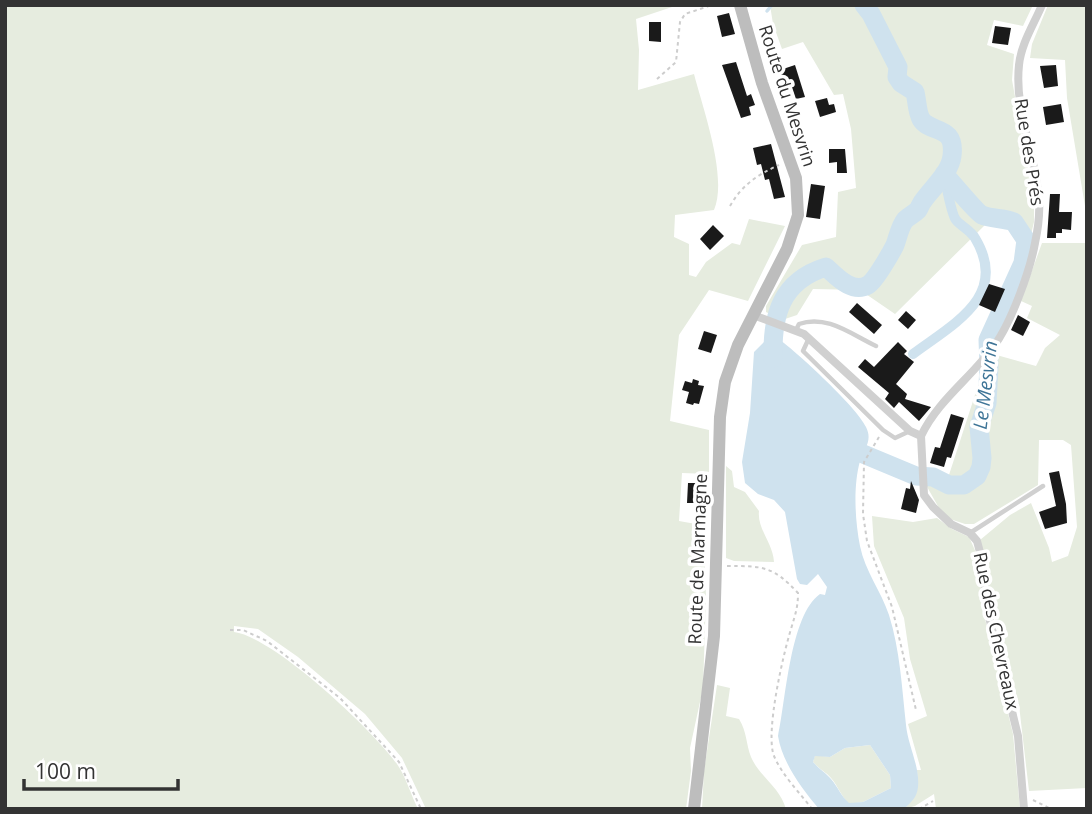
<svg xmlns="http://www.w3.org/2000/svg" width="1092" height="814" viewBox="0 0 1092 814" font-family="'Open Sans',sans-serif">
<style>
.green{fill:#e6ecdf}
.water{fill:#cfe2ee;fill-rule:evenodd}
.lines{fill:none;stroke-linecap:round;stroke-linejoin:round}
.stream{stroke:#cfe2ee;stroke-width:3.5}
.canal{stroke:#cfe2ee;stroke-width:10}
.river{stroke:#cfe2ee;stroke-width:19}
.building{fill:#1a1a1a}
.path{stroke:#cdcdcd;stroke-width:2;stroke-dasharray:3.5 3.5;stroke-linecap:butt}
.service{stroke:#d0d0d0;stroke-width:4.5}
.minor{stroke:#d0d0d0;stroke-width:8}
.secondary{stroke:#bdbdbd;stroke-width:12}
.labels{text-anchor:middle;stroke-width:7;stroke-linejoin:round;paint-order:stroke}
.street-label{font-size:18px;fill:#333;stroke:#fff}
.water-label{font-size:19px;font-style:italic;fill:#3f7597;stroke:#fff}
</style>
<rect width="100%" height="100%" fill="#fff"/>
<!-- green -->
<path class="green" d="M 5,5 L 678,5 L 636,19 L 639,50 L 638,90 L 694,74 C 703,109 728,177 714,210 L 675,215 L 674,237 L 689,244 L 689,275 L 696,277 L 706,262 L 732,243 L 740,245 L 749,219 L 785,226 L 748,301 L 709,290 L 679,335 L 670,421 L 709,430 L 709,474 L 682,473 L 679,521 L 707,526 L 704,539 L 706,597 L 703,688 L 690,748 L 691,771 L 686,809 L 426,809 L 402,758 L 365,714 L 298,657 L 258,629 L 234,626 L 234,632 C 274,637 373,730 397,764 C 406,777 411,795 418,809 L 5,809 Z
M 770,5 L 1033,5 L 1023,26 L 994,20 L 987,45 L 1014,54 L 1012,80 L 1034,202 L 1034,222 L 1028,247 L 1015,223 L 987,223 L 895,314 L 860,290 L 813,289 L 797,315 L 782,320 L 766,312 L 766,306 L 802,245 L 836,237 L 838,192 L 856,188 L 851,129 L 843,94 L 834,95 L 803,42 L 782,49 L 773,24 Z
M 1048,5 L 1087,5 L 1087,218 L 1067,98 L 1065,60 L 1030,58 L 1032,44 Z
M 1042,243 L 1087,243 L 1087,788 L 1029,791 L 1019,705 L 993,612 L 980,540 L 1010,515 L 1031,503 L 1049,548 L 1052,562 L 1068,556 L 1077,527 L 1071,445 L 1063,440 L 1039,440 L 1038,485 L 974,524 L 965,524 L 950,519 L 939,508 L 926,485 L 925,478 L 948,478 L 985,364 L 993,354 L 1036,366 L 1045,348 L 1060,335 L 1027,318 L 1032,306 L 1021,301 Z
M 726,466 L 732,471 L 734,487 L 745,492 L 759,511 C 757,529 773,543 774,562 L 734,561 L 726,558 Z
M 872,516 L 913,522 L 937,518 L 952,529 L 969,537 L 978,557 L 985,619 L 1013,734 L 1020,809 L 936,809 L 934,794 L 915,806 L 904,809 C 917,796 918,788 917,770 L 921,770 L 908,724 L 927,716 L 910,659 L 904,618 L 874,546 Z
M 717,685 L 730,688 L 726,716 L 739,719 C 747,732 746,744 751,757 C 759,776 780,787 786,809 L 702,809 L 704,771 Z
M 870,745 L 890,775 L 891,788 L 863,802 L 849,804 C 841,796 838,786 831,778 C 826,772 820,770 813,762 L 815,755 L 830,757 L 845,748 Z"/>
<!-- water -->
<path class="water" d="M 772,334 C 792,347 857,407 866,427 C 873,441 864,448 860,461 C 853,486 855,521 860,546 C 865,571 881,591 889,615 C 900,650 902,688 906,725 C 908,746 920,766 918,787 C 917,798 911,802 904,809 L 819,809 C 802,789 782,762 778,736 C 786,700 790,615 820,594 L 825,595 L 827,587 L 818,574 L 807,585 L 800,584 L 797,579 L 785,512 L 774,500 L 758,494 L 745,483 L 742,462 L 750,413 L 754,352 ZM 870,745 L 890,775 L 891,788 L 863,802 L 849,803 C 841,796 838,787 831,779 C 826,773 820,770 813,762 L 815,756 L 830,757 L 845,748 Z"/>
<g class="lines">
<!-- stream -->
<path class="stream" d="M 767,11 L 772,5"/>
<!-- canal -->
<path class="canal" d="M 913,354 C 953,324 1010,296 975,238 C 970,230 962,227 956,220 C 951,214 946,183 944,174"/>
<!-- river -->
<path class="river" d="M 773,358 C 772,315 781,281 826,267 C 837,277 852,294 868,285 C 875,281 891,253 895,245 C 898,237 900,226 905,220 C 909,216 914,214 918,210 C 920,207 921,203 923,201 C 932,188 950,173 952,156 C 956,124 930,134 921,119 C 917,112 917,100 915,92 L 901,83 L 897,77 L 898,67 L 871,14 L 864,5
M 856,451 L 916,476 L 933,477 L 949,485 L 964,485 L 977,476 L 981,467 L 982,458 L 979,427 L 987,403 L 989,366 L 988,340 L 1023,263 L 1026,240 L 1014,222 C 1004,218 991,219 982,215 C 976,212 951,181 944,174"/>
</g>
<!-- building -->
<path class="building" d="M 729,13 L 735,34 L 722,37 L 717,16 Z
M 649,22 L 661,22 L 661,42 L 649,41 Z
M 995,26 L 1011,28 L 1008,45 L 992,43 Z
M 736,62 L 747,96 L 751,94 L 755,105 L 749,107 L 751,115 L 741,118 L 722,65 Z
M 795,65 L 805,97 L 796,99 L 790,81 L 784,83 L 780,70 Z
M 1056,65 L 1058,86 L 1044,88 L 1040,66 Z
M 827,98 L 829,105 L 834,104 L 836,112 L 820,117 L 815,101 Z
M 1061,104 L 1064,122 L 1046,125 L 1043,107 Z
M 771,144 L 785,197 L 774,199 L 769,179 L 765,180 L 761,164 L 757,165 L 753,148 Z
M 829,149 L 845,149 L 847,173 L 837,173 L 837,162 L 829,163 Z
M 811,184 L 825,186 L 820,219 L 806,217 Z
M 1050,194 L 1060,194 L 1059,212 L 1072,212 L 1071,230 L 1062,229 L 1062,233 L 1056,233 L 1056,238 L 1047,238 Z
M 713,225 L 724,236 L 710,250 L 700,239 Z
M 989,284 L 1005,289 L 995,312 L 979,305 Z
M 857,303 L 882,325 L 874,334 L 849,312 Z
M 906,311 L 916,320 L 908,329 L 898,320 Z
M 1018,315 L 1030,322 L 1023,336 L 1011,330 Z
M 704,331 L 717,335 L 711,353 L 698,349 Z
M 898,342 L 907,351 L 904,354 L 914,362 L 896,384 L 907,394 L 905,399 L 931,407 L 919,421 L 899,402 L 894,408 L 885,399 L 889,393 L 858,367 L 865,359 L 874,367 Z
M 693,379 L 699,381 L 698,385 L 704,386 L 699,404 L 694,403 L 693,405 L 686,403 L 689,392 L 682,390 L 685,381 L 692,383 Z
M 951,414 L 964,418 L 951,458 L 947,457 L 944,467 L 930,463 L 935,447 L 940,448 Z
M 1059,471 L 1066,504 L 1067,523 L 1045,529 L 1039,512 L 1056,506 L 1049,473 Z
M 911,481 L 919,500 L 916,513 L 901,509 L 906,488 L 910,489 Z
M 688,483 L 700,483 L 699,503 L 687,503 Z"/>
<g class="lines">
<!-- path -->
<path class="path" d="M 657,79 L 676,62 L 680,22 L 685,14 L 712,5
M 730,206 C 742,185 757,175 779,165
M 879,437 L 864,462 L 863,514 L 867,541 L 892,607 L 916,710
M 727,566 C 763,566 773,566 798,593 C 798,608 795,615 791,629 C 783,655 765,733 774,756 C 782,775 800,793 812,809
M 230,630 L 243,630 L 267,641 L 340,698 L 399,762 L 421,809
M 1033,800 L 1051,809
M 919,809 L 933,801"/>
<!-- service -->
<path class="service" d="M 796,330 L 799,324 C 827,314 852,335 876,346
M 809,338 L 803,351 L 883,430 L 895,438 L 910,431
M 970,533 L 1043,486"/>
<!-- minor -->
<path class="minor" d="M 753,315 L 804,334 L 910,431 L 921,436 L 924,495 L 933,507 L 951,524 L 970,533 L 977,541 L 981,556 L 989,617 L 1018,736 L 1024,809
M 921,436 C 938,400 971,378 994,346 C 1011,323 1030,271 1035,243 C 1038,229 1040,215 1039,201 C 1036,155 1014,111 1019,65 C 1021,44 1034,24 1042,5"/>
<!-- secondary -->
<path class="secondary" d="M 694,809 L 714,636 L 720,417 L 725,382 L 738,345 L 787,249 L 798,215 L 796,178 L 762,83 L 740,5"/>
</g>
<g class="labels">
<!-- street labels -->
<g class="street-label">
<text transform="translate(787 96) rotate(72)" y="6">Route du Mesvrin</text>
<text transform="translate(1029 152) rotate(81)" y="6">Rue des Prés</text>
<text transform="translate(698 559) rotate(-88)" y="6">Route de Marmagne</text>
<text transform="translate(996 631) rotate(78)" y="6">Rue des Chevreaux</text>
</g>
<!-- water labels -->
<g class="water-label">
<text transform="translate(985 385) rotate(-83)" y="7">Le Mesvrin</text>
</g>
</g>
<!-- border -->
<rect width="1092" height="814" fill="none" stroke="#333333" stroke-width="14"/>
<!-- scale -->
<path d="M24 779v10h154v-10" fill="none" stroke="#333333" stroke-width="3.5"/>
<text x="35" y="779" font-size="21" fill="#333333" stroke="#ffffff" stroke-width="5" paint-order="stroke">100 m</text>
</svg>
